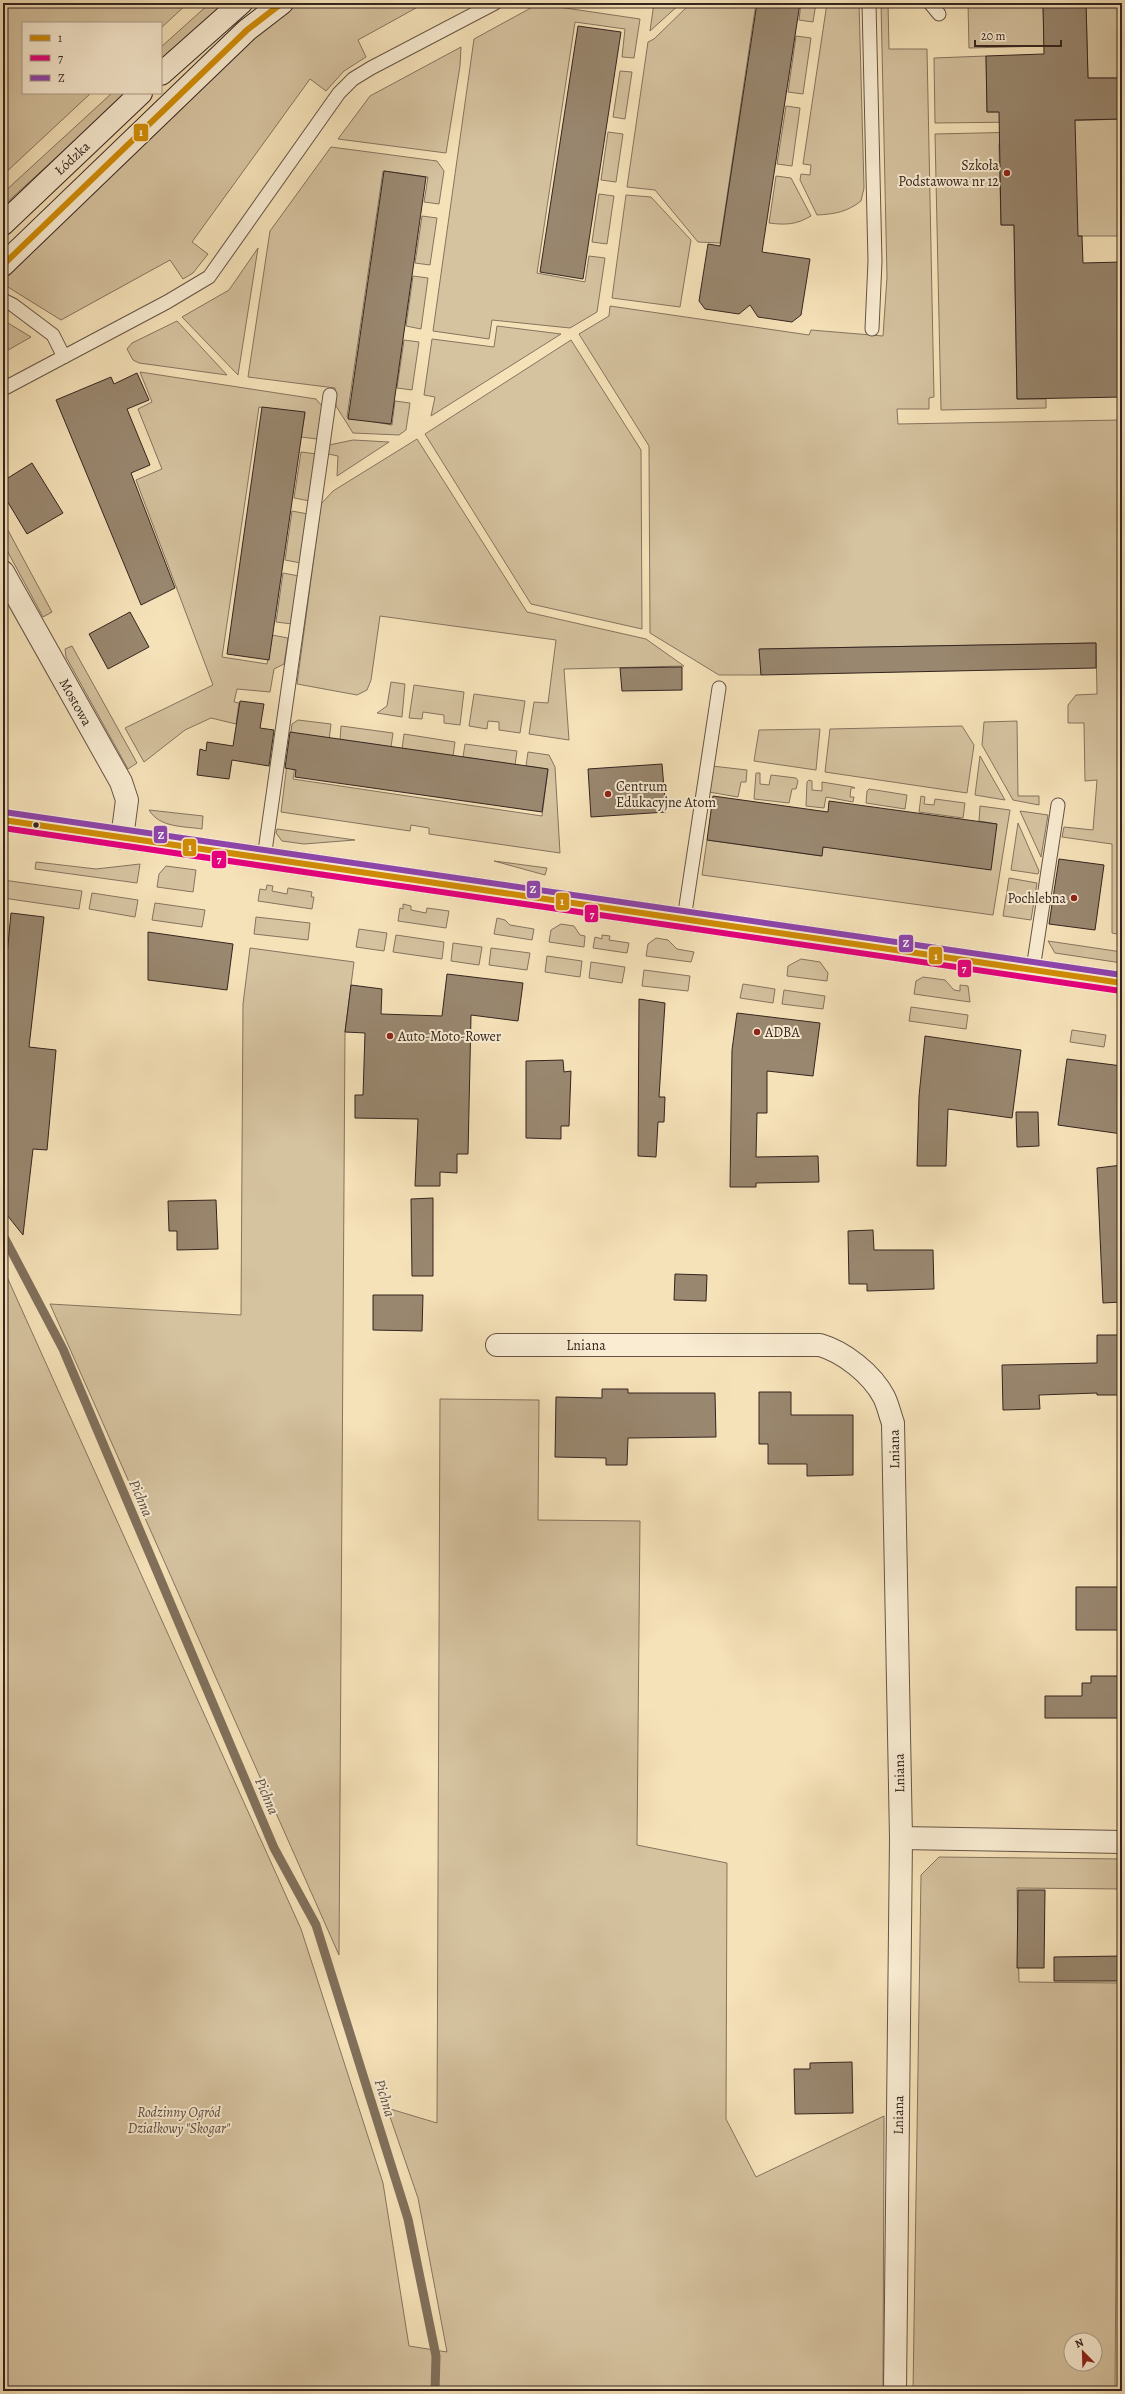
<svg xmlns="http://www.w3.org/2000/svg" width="1125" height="2394" viewBox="0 0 1125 2394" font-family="Alegreya,serif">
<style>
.green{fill:#d5c29f;stroke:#85745f;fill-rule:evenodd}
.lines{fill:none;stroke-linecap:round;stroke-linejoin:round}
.stream{stroke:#81705c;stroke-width:9}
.building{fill:#99876f;stroke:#35251f}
.lane-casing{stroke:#655446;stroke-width:15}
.street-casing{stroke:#655446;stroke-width:24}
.secondary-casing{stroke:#35251f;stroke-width:24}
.lane{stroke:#f9ecd2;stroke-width:13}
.street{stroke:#f9ecd2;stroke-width:22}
.secondary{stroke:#f9ecd2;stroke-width:22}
.bus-1-casing{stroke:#f9ecd2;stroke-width:9}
.bus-2-casing{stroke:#f9ecd2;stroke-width:9}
.bus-3-casing{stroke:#f9ecd2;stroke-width:9}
.bus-1{stroke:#d08c06;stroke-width:6}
.bus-2{stroke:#e5007d;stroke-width:6}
.bus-3{stroke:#8e44ad;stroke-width:6}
.poi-dot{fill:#8f2418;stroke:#f9ecd2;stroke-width:1.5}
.bus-dot{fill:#35251f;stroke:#f9ecd2;stroke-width:1.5}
.labels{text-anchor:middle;stroke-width:4;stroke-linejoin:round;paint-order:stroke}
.street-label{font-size:14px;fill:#35251f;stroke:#f9ecd2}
.poi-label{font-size:14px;fill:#35251f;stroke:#f9ecd2;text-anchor:start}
.park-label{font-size:14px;font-style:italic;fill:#5d4c3f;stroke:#f9ecd2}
.water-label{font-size:15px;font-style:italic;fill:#5b4a3e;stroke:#f9ecd2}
.line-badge{stroke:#f9ecd2;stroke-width:1.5}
.badge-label{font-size:11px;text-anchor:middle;font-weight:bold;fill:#fff}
</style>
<rect width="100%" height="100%" fill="#f6e2b9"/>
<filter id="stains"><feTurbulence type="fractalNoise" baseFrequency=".005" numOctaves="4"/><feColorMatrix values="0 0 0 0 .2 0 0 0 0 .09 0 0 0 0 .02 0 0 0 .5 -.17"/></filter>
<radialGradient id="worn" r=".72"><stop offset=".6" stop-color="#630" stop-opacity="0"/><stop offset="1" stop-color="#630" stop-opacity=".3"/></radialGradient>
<!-- green -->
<path class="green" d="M 8,3 L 188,3 L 161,28 L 161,23 L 23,23 L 23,93 L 91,93 L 3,175 L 3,5 Z
M 210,3 L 225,3 L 161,62 L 161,47 Z
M 297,3 L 425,3 L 358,40 L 366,57 L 344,71 L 326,91 L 310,79 L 192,242 L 208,254 L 193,273 L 183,279 L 170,260 L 61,320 L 3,284 L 3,279 L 224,66 L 263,30 Z
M 654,3 L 681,3 L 650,31 Z
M 691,3 L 756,3 L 720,243 L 698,242 L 655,190 L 627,187 L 648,42 L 654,39 Z
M 801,3 L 816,3 L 813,22 L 799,20 Z
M 827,3 L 859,3 L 864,188 L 861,201 C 847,212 835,214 817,215 L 800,180 L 801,174 L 810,175 L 811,165 L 803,164 Z
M 881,3 L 888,3 L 889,49 L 927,49 L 934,397 L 929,398 L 929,409 L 897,409 L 898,424 L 1122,420 L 1122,935 L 1112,933 L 1112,844 L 1062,837 L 1064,827 L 1093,830 L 1097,780 L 1085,781 L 1084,723 L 1068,723 L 1068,705 L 1076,695 L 1097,694 L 1096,643 L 760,649 L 761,675 L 719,675 L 650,633 L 649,446 L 579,334 L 609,316 L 610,306 L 809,335 L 811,330 L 883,336 L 887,277 Z
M 968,3 L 1043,3 L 1044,46 L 969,48 Z
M 1086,3 L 1122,3 L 1122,78 L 1088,78 Z
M 538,4 L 640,19 L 634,58 L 622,57 L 625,29 L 575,22 L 537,273 L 585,282 L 589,256 L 605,258 L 597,312 L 570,328 L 492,320 L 489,339 L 433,331 L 474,39 Z
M 796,36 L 811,38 L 803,94 L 788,92 Z
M 461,47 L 460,66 L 446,153 L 338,139 L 370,96 Z
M 986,56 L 987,112 L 1024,111 L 1024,122 L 935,123 L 934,58 Z
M 620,71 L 632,72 L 625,119 L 613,117 Z
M 112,93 L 127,93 L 3,206 L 3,193 Z
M 786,106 L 800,108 L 792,166 L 777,164 Z
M 1122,119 L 1122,236 L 1073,236 L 1066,121 Z
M 608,132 L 623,134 L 616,182 L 601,180 Z
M 1024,132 L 999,144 L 1001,225 L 1014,225 L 1017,399 L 1046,399 L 1046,408 L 941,410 L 935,134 Z
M 331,147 L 437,161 L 444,171 L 439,204 L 424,202 L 428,177 L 383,171 L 347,417 L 392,425 L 395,401 L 410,403 L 406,430 L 399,435 L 353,433 L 336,406 L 335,388 L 248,377 L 270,231 Z
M 776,176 L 791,178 L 811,216 C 796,225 785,225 769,223 Z
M 599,194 L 614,196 L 607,244 L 592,242 Z
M 626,195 L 651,197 L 691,240 L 680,307 L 612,298 Z
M 422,216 L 437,218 L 430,265 L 415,263 Z
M 258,248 L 238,375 L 182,317 L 229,290 Z
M 413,276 L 428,278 L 421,329 L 406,326 Z
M 3,320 L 31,337 L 3,353 Z
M 177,321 L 227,375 L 139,363 L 133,360 L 127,349 L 132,343 Z
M 497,326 L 561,334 L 431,416 L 435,397 L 424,395 L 432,339 L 494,347 Z
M 404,340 L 419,342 L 412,390 L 397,388 Z
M 571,340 L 641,450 L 642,629 L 531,604 L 425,434 Z
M 140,372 L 316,399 L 322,406 L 317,439 L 301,437 L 305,413 L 259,407 L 222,657 L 267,664 L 272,635 L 288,638 L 284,664 L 274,669 L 270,692 L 237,689 L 234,702 L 239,703 L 236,724 L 211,718 L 185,730 L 144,762 L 125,728 L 213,685 L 136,480 L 162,469 L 138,409 L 152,402 Z
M 417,439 L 527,612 L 646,639 L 684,666 L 564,669 L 569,740 L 529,734 L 534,702 L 548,703 L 556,640 L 380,616 L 371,680 L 367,690 L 357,695 L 297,684 L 321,504 L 333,491 Z
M 353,440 L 389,442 L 337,476 L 338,456 L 328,454 L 329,445 Z
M 301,452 L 317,454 L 310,501 L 294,498 Z
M 292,511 L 308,514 L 301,563 L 285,560 Z
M 3,521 L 52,612 L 43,617 L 3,543 Z
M 283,573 L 299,576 L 292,624 L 276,622 Z
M 72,646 L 137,763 L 128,769 L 66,657 L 65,649 Z
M 391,682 L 405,684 L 402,717 L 377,713 L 387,706 Z
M 414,685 L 464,692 L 460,725 L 444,723 L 444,715 L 423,712 L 422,719 L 409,718 Z
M 474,694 L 525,701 L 520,733 L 499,730 L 499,722 L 488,721 L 487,729 L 469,726 Z
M 298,720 L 331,724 L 329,740 L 300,736 L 293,779 L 542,816 L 548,769 L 526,766 L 528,752 L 549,755 L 555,767 L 560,853 L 429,834 L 429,828 L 411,825 L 410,831 L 281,812 L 292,724 Z
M 1017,721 L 1018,796 L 1039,796 L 1039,805 L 1013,800 L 982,745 L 984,722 Z
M 341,726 L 393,733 L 391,747 L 340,740 Z
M 962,726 L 974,745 L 967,793 L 825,772 L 830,729 Z
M 820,729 L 816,770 L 754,761 L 759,730 Z
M 404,734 L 455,742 L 453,756 L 402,749 Z
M 465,744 L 517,751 L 515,765 L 463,757 Z
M 980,756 L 1005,800 L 975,795 Z
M 712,766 L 747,770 L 746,782 L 741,782 L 738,797 L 709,792 Z
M 756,773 L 760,773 L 760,784 L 769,785 L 771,775 L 796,778 L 798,781 L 796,789 L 792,789 L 789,803 L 754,799 Z
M 809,780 L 812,781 L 812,790 L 822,791 L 822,782 L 853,787 L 855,788 L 851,788 L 850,797 L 854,797 L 853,802 L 826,797 L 824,808 L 806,806 L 807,782 Z
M 869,789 L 907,795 L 905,809 L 866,803 L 867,791 Z
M 921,796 L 925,797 L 924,804 L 934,805 L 935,799 L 965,803 L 963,818 L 919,812 Z
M 980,806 L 1010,810 L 993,915 L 702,875 L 707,840 L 821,856 L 823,847 L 997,824 L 979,821 Z
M 149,810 L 203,816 L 202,829 C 183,826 160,828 149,810 Z
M 1020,811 L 1048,815 L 1041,857 Z
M 1018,823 L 1039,871 L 1038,874 L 1011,870 Z
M 277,829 L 355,840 L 304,844 L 282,841 L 276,833 Z
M 494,861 L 547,868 L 545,875 Z
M 36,862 L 96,869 L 140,864 L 137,883 L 35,869 Z
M 166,866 L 196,870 L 193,892 L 157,887 L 159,874 Z
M 1009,878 L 1037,883 L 1031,920 L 1003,916 Z
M 3,880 L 82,891 L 79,909 L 3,898 Z
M 267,885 L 273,886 L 272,891 L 287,894 L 288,888 L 312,892 L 311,897 L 314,897 L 312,909 L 258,901 L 260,889 L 266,890 Z
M 92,893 L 138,900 L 135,917 L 89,909 Z
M 155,903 L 205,910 L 202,927 L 152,920 Z
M 403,904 L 411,906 L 411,910 L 426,913 L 427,908 L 449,911 L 446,928 L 398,921 L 400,908 L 403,909 Z
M 256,917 L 310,923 L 308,940 L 254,934 Z
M 497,918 L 505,920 L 510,925 L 534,929 L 532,940 L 494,934 Z
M 561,924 L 574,926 L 580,935 L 585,936 L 584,947 L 549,942 L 551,930 Z
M 359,929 L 387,933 L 384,951 L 356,947 Z
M 396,935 L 444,942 L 442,959 L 393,952 Z
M 602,935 L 610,936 L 609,940 L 629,943 L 627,953 L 593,948 L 595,937 L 602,939 Z
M 656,938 L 668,940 L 677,949 L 694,952 L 691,962 L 646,956 L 648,944 Z
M 1048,941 L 1122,952 L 1122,963 L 1055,953 Z
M 453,943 L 482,947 L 479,965 L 451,961 Z
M 250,948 L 354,962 L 345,1032 L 339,1955 L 50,1304 L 241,1315 L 243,1004 Z
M 491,948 L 530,953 L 527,970 L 489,965 Z
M 547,956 L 582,961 L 580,977 L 545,972 Z
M 801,959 L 820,962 L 828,973 L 827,981 L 787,976 L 788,966 Z
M 591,962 L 625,967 L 622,983 L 589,978 Z
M 644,970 L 690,976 L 688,991 L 642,986 Z
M 923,977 L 945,980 L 954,990 L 960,991 L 960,985 L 968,986 L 970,1002 L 914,994 L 916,981 Z
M 743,984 L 775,989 L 773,1003 L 740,998 Z
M 784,990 L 825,996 L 823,1009 L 782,1004 Z
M 911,1007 L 968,1015 L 966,1029 L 909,1021 Z
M 1072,1030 L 1106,1035 L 1104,1047 L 1070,1042 Z
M 3,1268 L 301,1929 L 383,2183 L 409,2346 L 447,2352 L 418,2198 L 387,2108 L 437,2123 L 440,1399 L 539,1400 L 538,1520 L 640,1521 L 637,1845 L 727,1863 L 726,2119 L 756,2177 L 884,2116 L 883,2391 L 3,2391 Z
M 939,1857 L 1122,1859 L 1122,1889 L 1017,1888 L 1019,1982 L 1118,1983 L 1115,2391 L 913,2391 L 921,1875 ZM 1071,2340 L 1095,2340 L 1095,2364 L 1071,2364 Z"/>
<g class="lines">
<!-- stream -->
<path class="stream" d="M 3,1235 L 63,1349 L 274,1848 L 316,1925 L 408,2219 L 436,2356 L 435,2391"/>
</g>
<!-- building -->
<path class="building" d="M 757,3 L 800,3 L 762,252 L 810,259 L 801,315 L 792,322 L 758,317 L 750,305 L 739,314 L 705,309 L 699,301 L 708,244 L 720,246 Z
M 1043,3 L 1086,3 L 1088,78 L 1122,78 L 1122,119 L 1075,120 L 1078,236 L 1082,236 L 1083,263 L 1122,262 L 1122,397 L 1017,399 L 1014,225 L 1001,225 L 999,112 L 987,112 L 986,56 L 1044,54 Z
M 578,26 L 621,32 L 583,279 L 540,272 Z
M 384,171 L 426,177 L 391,424 L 348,419 Z
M 137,373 L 149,400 L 127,409 L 150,465 L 131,473 L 175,588 L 141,605 L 56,400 L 111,377 L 114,384 Z
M 262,407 L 305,412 L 269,660 L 227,654 Z
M 32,463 L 63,513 L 27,534 L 3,494 L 3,481 Z
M 130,612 L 149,647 L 108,669 L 89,634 Z
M 1096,643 L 1096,668 L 761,675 L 759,649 Z
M 682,667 L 682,690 L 622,691 L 620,668 Z
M 240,701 L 264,704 L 260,728 L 274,730 L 269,766 L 232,760 L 229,779 L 197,775 L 200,749 L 206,751 L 207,742 L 233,746 Z
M 290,732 L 548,769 L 542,812 L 295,777 L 296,770 L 285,768 Z
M 662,764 L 666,812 L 591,817 L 588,769 Z
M 713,796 L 828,812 L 829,801 L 997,824 L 991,870 L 823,847 L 822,856 L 707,840 Z
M 1059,859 L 1104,865 L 1095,930 L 1049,924 Z
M 11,913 L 44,917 L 29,1047 L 56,1050 L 47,1150 L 33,1149 L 23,1235 L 3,1210 L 3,998 Z
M 148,932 L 233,944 L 227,990 L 148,980 Z
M 447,974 L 523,983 L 518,1021 L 471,1015 L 468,1154 L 457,1154 L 457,1173 L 440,1172 L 440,1186 L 415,1186 L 418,1119 L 355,1118 L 355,1095 L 363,1095 L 365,1033 L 345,1032 L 351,985 L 382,989 L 381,1014 L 442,1016 Z
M 639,999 L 665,1003 L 659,1097 L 665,1097 L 664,1122 L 658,1122 L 656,1157 L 638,1156 Z
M 737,1013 L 820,1023 L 813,1076 L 767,1071 L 767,1113 L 757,1113 L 756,1157 L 818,1156 L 819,1182 L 756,1183 L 756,1187 L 730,1187 L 732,1050 Z
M 925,1036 L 1021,1050 L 1012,1118 L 948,1109 L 946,1166 L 917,1166 L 919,1096 Z
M 1067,1059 L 1122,1066 L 1122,1134 L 1058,1125 Z
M 563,1060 L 564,1072 L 571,1071 L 569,1126 L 561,1126 L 561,1139 L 526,1138 L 526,1061 Z
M 1016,1112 L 1038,1112 L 1039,1146 L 1017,1147 Z
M 1122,1165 L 1122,1302 L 1103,1303 L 1097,1168 Z
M 433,1198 L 433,1276 L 412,1276 L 411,1199 Z
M 216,1200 L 218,1249 L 177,1250 L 177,1231 L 169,1231 L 168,1201 Z
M 873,1230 L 874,1250 L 933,1250 L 934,1289 L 867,1291 L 867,1284 L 849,1284 L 848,1231 Z
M 675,1274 L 707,1275 L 706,1301 L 674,1300 Z
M 373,1295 L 423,1295 L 422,1331 L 373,1330 Z
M 1097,1335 L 1122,1335 L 1122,1395 L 1097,1395 L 1097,1393 L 1039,1395 L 1040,1409 L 1003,1410 L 1002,1365 L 1097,1363 Z
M 602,1389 L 628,1389 L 628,1393 L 715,1393 L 716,1437 L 628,1438 L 627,1465 L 606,1465 L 606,1458 L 555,1457 L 556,1397 L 602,1398 Z
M 759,1392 L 791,1392 L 791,1415 L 853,1415 L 853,1475 L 807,1476 L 807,1464 L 768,1464 L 768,1444 L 759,1444 Z
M 1076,1587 L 1122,1587 L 1122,1630 L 1076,1630 Z
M 1091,1676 L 1122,1676 L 1122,1718 L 1045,1718 L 1045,1696 L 1082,1696 L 1082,1683 L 1091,1683 Z
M 1018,1890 L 1045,1890 L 1044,1968 L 1017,1968 Z
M 1122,1956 L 1122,1981 L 1054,1981 L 1054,1957 Z
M 852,2062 L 853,2113 L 795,2114 L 794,2069 L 810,2069 L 810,2063 Z"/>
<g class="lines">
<defs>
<path id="lane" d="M 869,3 L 875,261 L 872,329
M 930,3 L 939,14
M 3,300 L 13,305 L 53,335 L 64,357
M 3,389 L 167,302 L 209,277 L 339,93 L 353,79 L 371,68 L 495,3
M 264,858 L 330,395
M 684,919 L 719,688
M 1033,969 L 1058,805"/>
<path id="street" d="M 3,572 L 121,782 L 127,800 L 122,838
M 497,1345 L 820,1345 C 844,1352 872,1374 884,1397 C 888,1405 890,1415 893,1423 L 901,1838 L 895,2391
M 901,1838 L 1122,1842"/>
<path id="secondary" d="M 161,74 L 241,3
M 3,224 L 141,93
M 3,265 L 247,30 L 282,3
M 3,820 L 1122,983"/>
</defs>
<!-- lane casing -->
<use href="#lane" class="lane-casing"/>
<!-- street casing -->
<use href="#street" class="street-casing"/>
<!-- secondary casing -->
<use href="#secondary" class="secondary-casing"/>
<!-- lane -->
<use href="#lane" class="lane"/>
<!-- street -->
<use href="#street" class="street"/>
<!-- secondary -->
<use href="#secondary" class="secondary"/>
<defs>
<path id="bus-1" d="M 3,265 L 247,30 L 282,3
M 3,820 L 1122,983"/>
<path id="bus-2" d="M 3,828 L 1121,991"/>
<path id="bus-3" d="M 4,812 L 1122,975"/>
</defs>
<!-- bus-1 casing -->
<use href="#bus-1" class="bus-1-casing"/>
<!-- bus-2 casing -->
<use href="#bus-2" class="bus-2-casing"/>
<!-- bus-3 casing -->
<use href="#bus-3" class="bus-3-casing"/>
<!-- bus-1 -->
<use href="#bus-1" class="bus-1"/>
<!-- bus-2 -->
<use href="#bus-2" class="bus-2"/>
<!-- bus-3 -->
<use href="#bus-3" class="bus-3"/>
</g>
<!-- markers -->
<g class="poi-dot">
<circle cx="1007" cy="173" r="4"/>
<circle cx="608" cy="794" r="4"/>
<circle cx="1074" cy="898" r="4"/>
<circle cx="757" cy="1032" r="4"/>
<circle cx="390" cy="1036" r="4"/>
</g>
<circle class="bus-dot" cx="36" cy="825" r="3.5"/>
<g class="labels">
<!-- street labels -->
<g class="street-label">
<text transform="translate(72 158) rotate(-43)" y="5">Łódzka</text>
<text transform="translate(76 702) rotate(61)" y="5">Mostowa</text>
<text x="586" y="1350">Lniana</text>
<text transform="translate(894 1449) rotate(-91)" y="5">Lniana</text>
<text transform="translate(899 1773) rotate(-91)" y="5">Lniana</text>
<text transform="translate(898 2115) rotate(-89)" y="5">Lniana</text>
</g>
<!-- poi labels -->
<g class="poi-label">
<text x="999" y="170" text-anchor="end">Szkoła<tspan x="999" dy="16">Podstawowa nr 12</tspan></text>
<text x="616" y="791">Centrum<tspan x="616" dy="16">Edukacyjne Atom</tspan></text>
<text x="1066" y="903" text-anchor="end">Pochlebna</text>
<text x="765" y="1037">ADBA</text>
<text x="398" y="1041">Auto-Moto-Rower</text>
</g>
<!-- park labels -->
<g class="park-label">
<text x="179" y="2117">Rodzinny Ogród<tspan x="179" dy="16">Działkowy "Skogar"</tspan></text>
</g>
<!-- water labels -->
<g class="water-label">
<text transform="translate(141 1498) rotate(67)" y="5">Pichna</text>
<text transform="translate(267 1796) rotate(67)" y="5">Pichna</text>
<text transform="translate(385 2098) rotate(73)" y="5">Pichna</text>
</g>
</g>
<g class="line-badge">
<rect x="133" y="123" width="16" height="19" rx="4" fill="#d08c06"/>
<rect x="153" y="825" width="15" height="19" rx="4" fill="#8e44ad"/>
<rect x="182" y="838" width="15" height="19" rx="4" fill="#d08c06"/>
<rect x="211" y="850" width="16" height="19" rx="4" fill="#e5007d"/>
<rect x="526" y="880" width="15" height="19" rx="4" fill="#8e44ad"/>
<rect x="555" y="892" width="15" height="19" rx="4" fill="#d08c06"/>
<rect x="584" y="904" width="15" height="19" rx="4" fill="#e5007d"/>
<rect x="898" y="934" width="16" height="19" rx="4" fill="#8e44ad"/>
<rect x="928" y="946" width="15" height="19" rx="4" fill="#d08c06"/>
<rect x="957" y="959" width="15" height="19" rx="4" fill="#e5007d"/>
</g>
<g class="badge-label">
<text x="141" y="136">1</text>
<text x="161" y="839">Z</text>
<text x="190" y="851">1</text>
<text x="219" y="863">7</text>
<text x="533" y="893">Z</text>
<text x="562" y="905">1</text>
<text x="592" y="918">7</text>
<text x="906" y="947">Z</text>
<text x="936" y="960">1</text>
<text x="964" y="972">7</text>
</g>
<!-- margin -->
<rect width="1125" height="2394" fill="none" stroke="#f6e2b9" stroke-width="16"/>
<rect x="4" y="4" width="1117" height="2386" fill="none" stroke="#35251f" stroke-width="2"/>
<rect x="8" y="8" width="1109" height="2378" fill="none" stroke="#35251f"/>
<!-- legend -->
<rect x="22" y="22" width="140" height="72" fill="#f9ecd2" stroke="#ab9c8a"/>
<rect x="30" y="35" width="20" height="6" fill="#d08c06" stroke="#ab9c8a"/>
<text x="58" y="42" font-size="12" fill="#35251f">1</text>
<rect x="30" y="55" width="20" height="6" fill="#e5007d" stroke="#ab9c8a"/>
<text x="58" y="62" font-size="12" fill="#35251f">7</text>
<rect x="30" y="75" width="20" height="6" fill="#8e44ad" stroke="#ab9c8a"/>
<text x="58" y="82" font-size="12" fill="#35251f">Z</text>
<!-- north arrow -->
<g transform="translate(1083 2352) rotate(337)"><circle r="19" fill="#f9ecd2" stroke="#ab9c8a"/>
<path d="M0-3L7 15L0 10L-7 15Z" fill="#8f2418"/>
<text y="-6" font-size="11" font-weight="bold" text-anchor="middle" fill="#35251f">N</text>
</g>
<!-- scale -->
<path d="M975 40v6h86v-6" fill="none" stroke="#35251f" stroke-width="2"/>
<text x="981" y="40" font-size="12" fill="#35251f" stroke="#f9ecd2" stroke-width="3" paint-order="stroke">20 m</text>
<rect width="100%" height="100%" filter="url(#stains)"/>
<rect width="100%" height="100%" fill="url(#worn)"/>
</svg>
